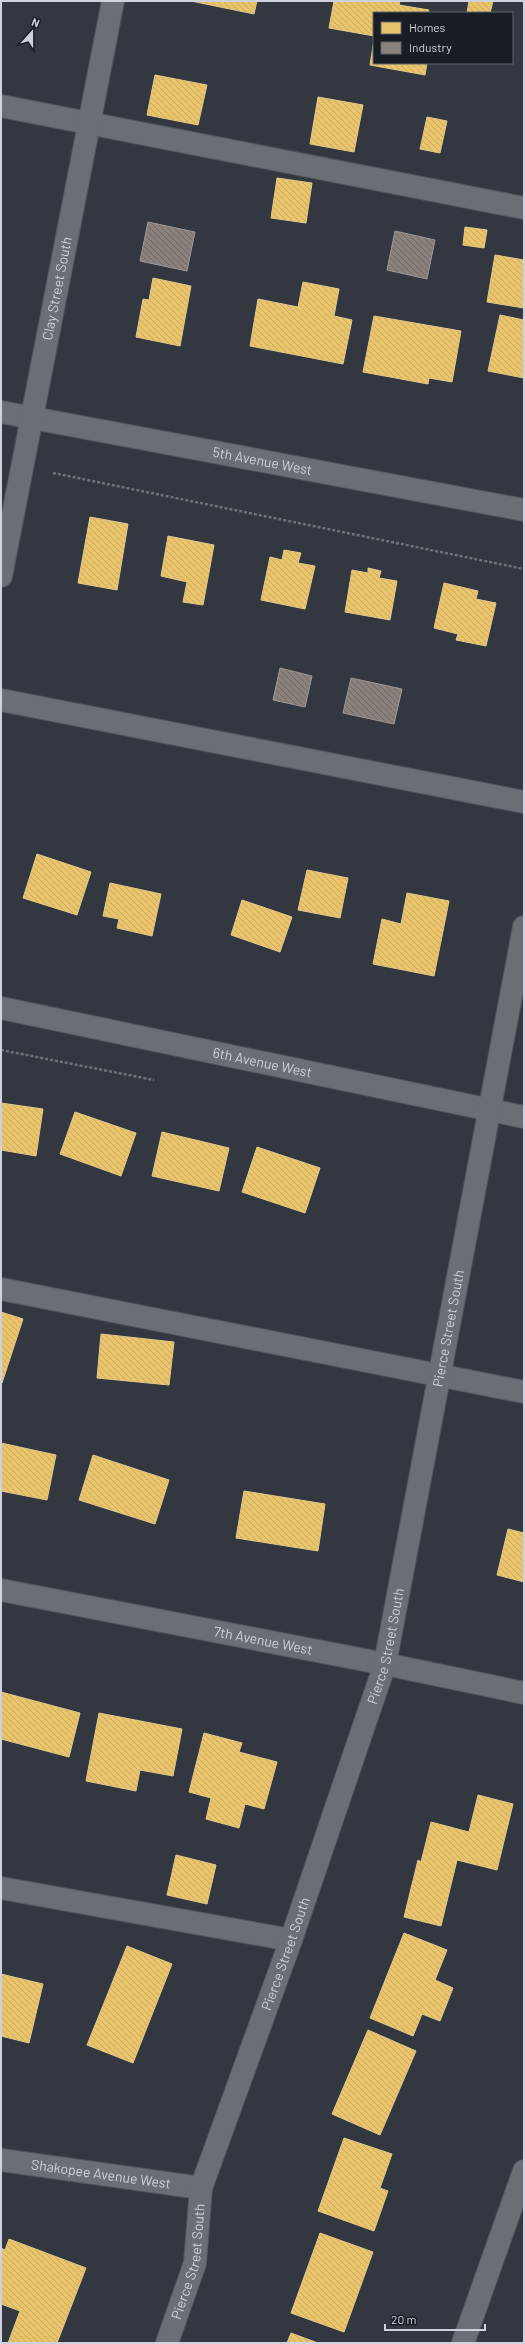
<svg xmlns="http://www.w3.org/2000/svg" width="525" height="2344" viewBox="0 0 525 2344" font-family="Barlow,sans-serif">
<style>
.homes{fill:url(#homes-back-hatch);stroke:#e1c88c}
.industry{fill:url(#industry-back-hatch);stroke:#9e9999}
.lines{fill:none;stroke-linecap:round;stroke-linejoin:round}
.minor-casing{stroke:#51565d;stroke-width:24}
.path{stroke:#6e7278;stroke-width:2.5;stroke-dasharray:3 2;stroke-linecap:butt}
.minor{stroke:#6a6e75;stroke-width:22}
.labels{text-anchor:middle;stroke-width:4;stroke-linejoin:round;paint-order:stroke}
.street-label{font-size:14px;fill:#cdd2dc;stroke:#191d24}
</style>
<defs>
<pattern id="homes-back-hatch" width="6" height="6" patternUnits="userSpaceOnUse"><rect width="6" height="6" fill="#e9c46a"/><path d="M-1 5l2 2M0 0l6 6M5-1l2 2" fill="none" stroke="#c7a962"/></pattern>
<pattern id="industry-back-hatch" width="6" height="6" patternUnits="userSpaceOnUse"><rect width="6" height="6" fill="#8a817c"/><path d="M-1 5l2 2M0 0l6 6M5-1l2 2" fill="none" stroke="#6f6a68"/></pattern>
</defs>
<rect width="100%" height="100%" fill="#33373f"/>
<!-- homes -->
<path class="homes" d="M 191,1 L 257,1 L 254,14 Z
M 334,1 L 400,1 L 399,5 L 429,10 L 428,13 L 374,13 L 374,36 L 329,28 Z
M 469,1 L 493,1 L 490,13 L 467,13 Z
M 374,40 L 374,63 L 427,63 L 425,75 L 370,65 Z
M 155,75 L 207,85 L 198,125 L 147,115 Z
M 318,97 L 363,105 L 354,152 L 310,144 Z
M 427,117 L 447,121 L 440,153 L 420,149 Z
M 277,178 L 312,183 L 306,223 L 271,218 Z
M 465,227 L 487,230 L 484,248 L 463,245 Z
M 495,255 L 524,260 L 524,308 L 487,302 Z
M 153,278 L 191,286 L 180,346 L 136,337 L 143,299 L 149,300 Z
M 303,282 L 339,289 L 334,316 L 352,320 L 343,364 L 250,346 L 258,299 L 298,307 Z
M 500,315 L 524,320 L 524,378 L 488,371 Z
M 374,316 L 461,331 L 452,382 L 429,378 L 428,384 L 363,372 Z
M 90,517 L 128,524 L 117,590 L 78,583 Z
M 168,536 L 214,545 L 203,605 L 183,602 L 187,582 L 161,576 Z
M 284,550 L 301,553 L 298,563 L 315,566 L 305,609 L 261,600 L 270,557 L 282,560 Z
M 368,568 L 381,571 L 379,578 L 397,581 L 390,620 L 345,612 L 352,570 L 368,573 Z
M 444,583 L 478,591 L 476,599 L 496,603 L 486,646 L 456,640 L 458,634 L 434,628 Z
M 37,854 L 91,872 L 77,915 L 23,898 Z
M 307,870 L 348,878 L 340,918 L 298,910 Z
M 110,883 L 161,894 L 152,936 L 117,928 L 119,919 L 103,916 Z
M 407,893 L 449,901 L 434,976 L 373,964 L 382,919 L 401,924 Z
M 242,900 L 292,917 L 280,952 L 231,935 Z
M 1,1103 L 43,1109 L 36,1156 L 1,1150 Z
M 75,1112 L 136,1133 L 121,1176 L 60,1154 Z
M 162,1132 L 229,1148 L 219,1191 L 152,1176 Z
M 257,1147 L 320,1168 L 305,1213 L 242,1192 Z
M 1,1312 L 23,1319 L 2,1383 L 1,1382 Z
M 101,1334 L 174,1342 L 169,1385 L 97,1378 Z
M 1,1443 L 56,1455 L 47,1500 L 1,1491 Z
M 93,1455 L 169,1480 L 155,1524 L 79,1500 Z
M 244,1491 L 325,1504 L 318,1551 L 236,1538 Z
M 508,1529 L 524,1533 L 524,1582 L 497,1575 Z
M 1,1692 L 80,1713 L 69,1757 L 1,1739 Z
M 99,1713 L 182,1729 L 173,1776 L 140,1770 L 136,1791 L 86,1781 Z
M 204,1733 L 242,1743 L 239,1752 L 277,1762 L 264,1809 L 245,1804 L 239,1828 L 206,1819 L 211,1798 L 189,1792 Z
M 478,1795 L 513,1804 L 497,1870 L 457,1860 L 441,1926 L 404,1917 L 418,1860 L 421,1862 L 431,1822 L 469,1832 Z
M 176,1855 L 216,1865 L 207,1904 L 167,1895 Z
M 404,1933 L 447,1950 L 435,1980 L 453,1988 L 440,2021 L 422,2014 L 413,2036 L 370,2018 Z
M 127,1946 L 172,1964 L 133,2063 L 87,2045 Z
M 1,1974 L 43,1984 L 29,2043 L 1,2036 Z
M 368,2030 L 416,2051 L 380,2135 L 332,2114 Z
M 344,2138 L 392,2154 L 380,2188 L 388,2191 L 374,2231 L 318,2211 Z
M 320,2233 L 373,2252 L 344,2332 L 291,2313 Z
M 9,2239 L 86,2268 L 57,2343 L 8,2343 L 20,2311 L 1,2304 L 1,2248 L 5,2250 Z
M 291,2333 L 318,2343 L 287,2343 Z"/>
<!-- industry -->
<path class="industry" d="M 148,222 L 195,232 L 187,271 L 140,261 Z
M 395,231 L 435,240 L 427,279 L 387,270 Z
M 280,668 L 312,676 L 305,707 L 273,700 Z
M 351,678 L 402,689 L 394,724 L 343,713 Z"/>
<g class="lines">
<defs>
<g id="minor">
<path d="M 1,106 L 524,208"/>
<path id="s1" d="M 1,412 L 524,510"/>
<path id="s2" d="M 1,576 L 113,1"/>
<path d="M 1,700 L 524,802"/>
<path id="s3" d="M 1,1008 L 524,1117"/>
<path d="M 1,1289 L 524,1392"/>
<path id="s4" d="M 1,1590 L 385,1664 L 524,1693"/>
<path d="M 1,1888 L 291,1940"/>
<path id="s5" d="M 1,2160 L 201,2188"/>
<path id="s6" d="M 167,2343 L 195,2263 L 201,2188 L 291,1940 L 385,1664 L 524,927"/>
<path d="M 463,2343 L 524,2171"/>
</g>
</defs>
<!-- minor casing -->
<use href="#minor" class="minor-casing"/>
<!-- path -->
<path class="path" d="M 53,473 L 524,569
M 1,1050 L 154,1080"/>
<!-- minor -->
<use href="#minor" class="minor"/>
</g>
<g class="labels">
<!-- street labels -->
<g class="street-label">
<text dy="5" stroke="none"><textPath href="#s2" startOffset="293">Clay Street South</textPath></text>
<text dy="5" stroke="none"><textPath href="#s1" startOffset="266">5th Avenue West</textPath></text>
<text dy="5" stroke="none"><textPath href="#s3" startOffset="267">6th Avenue West</textPath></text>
<text dy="5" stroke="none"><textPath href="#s6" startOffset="1057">Pierce Street South</textPath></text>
<text dy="5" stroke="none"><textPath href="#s4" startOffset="267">7th Avenue West</textPath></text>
<text dy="5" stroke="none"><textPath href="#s6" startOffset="733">Pierce Street South</textPath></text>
<text dy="5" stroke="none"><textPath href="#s6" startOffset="409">Pierce Street South</textPath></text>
<text dy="5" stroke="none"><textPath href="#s5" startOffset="101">Shakopee Avenue West</textPath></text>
<text dy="5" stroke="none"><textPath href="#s6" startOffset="85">Pierce Street South</textPath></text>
</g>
</g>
<!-- border -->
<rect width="525" height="2344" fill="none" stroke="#cdd2dc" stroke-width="4"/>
<!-- legend -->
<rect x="373" y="12" width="140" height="52" fill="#191d24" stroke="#61656e"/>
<rect x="381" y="22" width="20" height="12" fill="#e9c46a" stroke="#61656e"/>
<text x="409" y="32" font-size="12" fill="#cdd2dc">Homes</text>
<rect x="381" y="42" width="20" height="12" fill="#8a817c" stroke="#61656e"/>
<text x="409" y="52" font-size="12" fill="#cdd2dc">Industry</text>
<!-- north arrow -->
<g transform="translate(32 32) rotate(21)" stroke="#191d24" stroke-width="3" paint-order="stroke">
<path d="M0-3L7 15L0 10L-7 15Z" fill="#cdd2dc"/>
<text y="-6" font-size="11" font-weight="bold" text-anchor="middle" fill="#cdd2dc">N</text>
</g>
<!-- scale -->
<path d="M385 2324v6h100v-6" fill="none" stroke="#cdd2dc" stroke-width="2"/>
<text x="391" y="2324" font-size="12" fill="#cdd2dc" stroke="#191d24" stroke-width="3" paint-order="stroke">20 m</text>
</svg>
